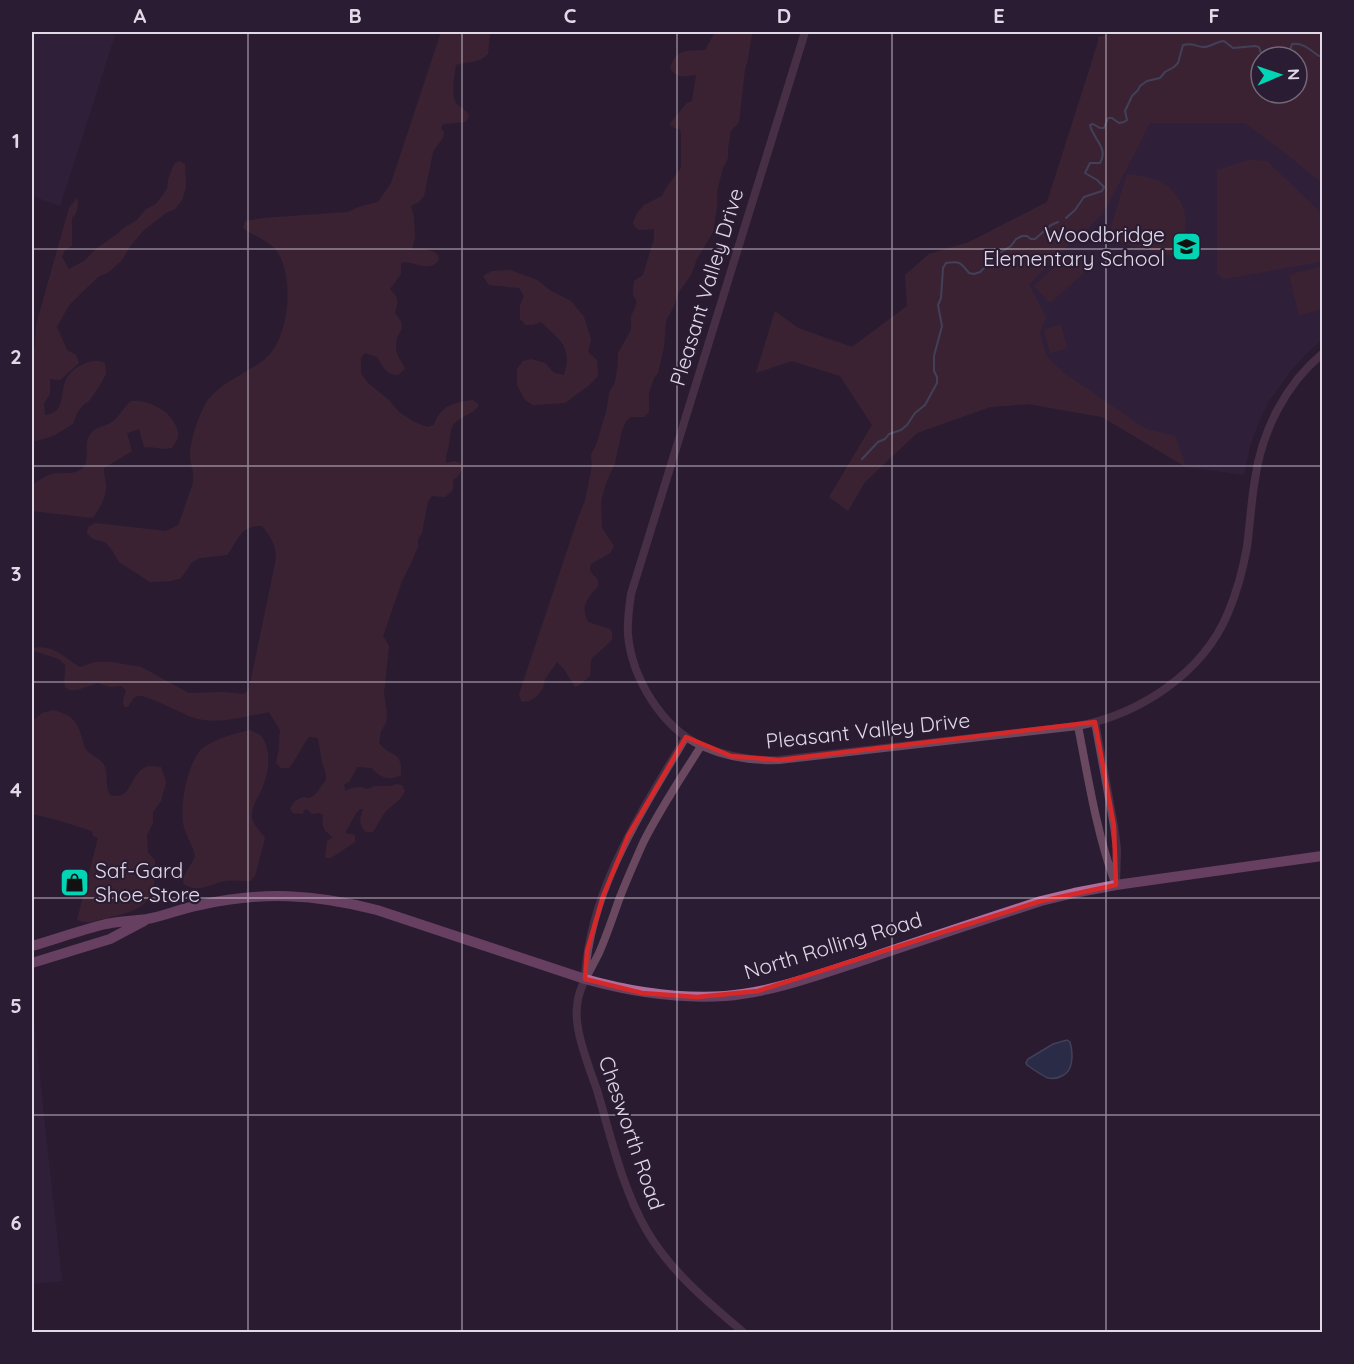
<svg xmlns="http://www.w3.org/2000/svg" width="1354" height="1364" viewBox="0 0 1354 1364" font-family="Quicksand,sans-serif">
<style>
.built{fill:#362540}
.green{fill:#4e2c33;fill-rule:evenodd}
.water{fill:#283f62;stroke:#606d8a;stroke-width:1.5}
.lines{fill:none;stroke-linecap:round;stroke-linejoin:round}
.stream{stroke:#606d8a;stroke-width:2}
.tertiary{stroke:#6a4960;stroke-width:8}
.primary{stroke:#b16c9c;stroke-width:10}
.marked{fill:none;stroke:#d62828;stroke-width:4.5;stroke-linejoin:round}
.grid{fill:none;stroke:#e1d8e8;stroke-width:1.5;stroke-opacity:0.55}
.labels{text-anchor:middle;stroke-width:4.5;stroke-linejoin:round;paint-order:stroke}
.poi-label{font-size:21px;fill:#e1d8e8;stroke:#2a1c32;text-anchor:end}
.street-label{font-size:21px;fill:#e1d8e8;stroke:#2a1c32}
.neatline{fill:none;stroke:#e1d8e8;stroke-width:2}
.grid-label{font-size:20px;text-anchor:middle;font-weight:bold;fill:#e1d8e8}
</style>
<rect width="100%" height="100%" fill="#2a1c32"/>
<!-- built -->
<path class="built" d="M 32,32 L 116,32 L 60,206 L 32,196 Z
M 1261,93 L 1322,101 L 1322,340 L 1308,352 L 1292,369 L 1269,401 L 1258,424 L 1250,446 L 1244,475 L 1186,467 L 1102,417 L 1028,404 L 990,407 L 953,420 L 988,305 L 1144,102 Z
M 32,1004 L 62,1281 L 32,1284 Z"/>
<!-- green -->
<path class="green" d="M 441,32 L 490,32 L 488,54 C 477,64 469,61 456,65 C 454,74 451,95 456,103 C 461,109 467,109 469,117 L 465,122 L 443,124 L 441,128 L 444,132 C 444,140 437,144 433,152 L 424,196 L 419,202 L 411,206 L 414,218 L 415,237 L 412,249 C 422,248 429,248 438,255 L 439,259 C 430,274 415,261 402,262 L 401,265 L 401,274 L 390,289 C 398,298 399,300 395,313 C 410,331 396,329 396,345 C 395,355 402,361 405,369 L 398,375 C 386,375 383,366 377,357 L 365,353 L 361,358 L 361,374 L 369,384 L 389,400 L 399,412 L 414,422 L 427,427 L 434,425 C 441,405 453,403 473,400 L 479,405 C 474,415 460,415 453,425 C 450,430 450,438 449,444 C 448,451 445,455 446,463 L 455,461 L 462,464 L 463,468 L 458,476 L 453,480 L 453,490 L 445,497 L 432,496 L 428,501 L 422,533 L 418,539 L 418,547 L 411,563 L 402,581 L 383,636 L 389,646 L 384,693 L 387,714 L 386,723 L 381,731 L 379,743 C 392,759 402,749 401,775 C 390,781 380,778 372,768 L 357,767 L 349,782 L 344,784 L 345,791 L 352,788 L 360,787 L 368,789 L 375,786 L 392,786 L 395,784 L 402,785 L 405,791 C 400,800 395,804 387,810 C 382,815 377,826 373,832 L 366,832 C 358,824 360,819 363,809 L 360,809 L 356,813 L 345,833 L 355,835 L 355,842 L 331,858 L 325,858 L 327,841 L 333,837 C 324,832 321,825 323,815 L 320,813 L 312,814 L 307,809 L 304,810 L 303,814 L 293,813 L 290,809 L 294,802 L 302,797 L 309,798 L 315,795 L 326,780 L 326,774 L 322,762 L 318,738 L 309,737 C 301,747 297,758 289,768 L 281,768 L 276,763 C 277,758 278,754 279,749 C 279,742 279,737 280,730 L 269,712 C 246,716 222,724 198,719 C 187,717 145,693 137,696 C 133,697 130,704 128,707 L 124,707 L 123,701 L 126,690 L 121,686 L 110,687 L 98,683 L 77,690 L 69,690 L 65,687 C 63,680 66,673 65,665 L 59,659 L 34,651 L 34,648 C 54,644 65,659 80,667 L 95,662 L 111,662 L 141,667 L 189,693 L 224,692 L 244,694 L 248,691 L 250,684 L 276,559 C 276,545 271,537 262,526 C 240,525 239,539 227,555 L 200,558 L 192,562 L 181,578 L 171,581 L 150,582 L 119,562 L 112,550 L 105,542 L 93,539 L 87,533 L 88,527 L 95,523 L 166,531 L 178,525 C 183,514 186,502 190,491 C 191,488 193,485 193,482 C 195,473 190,464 190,455 C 190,441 200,411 208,400 C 222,382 247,373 264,360 C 290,340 295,277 277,251 C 269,240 253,236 243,228 L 245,221 L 263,218 L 348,212 L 358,207 L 378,202 L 391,183 Z
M 715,32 L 753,32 C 749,44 750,57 745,69 L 739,122 L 731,131 L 728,148 L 728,158 L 723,168 L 717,191 L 717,207 L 713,232 L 697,259 L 691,275 L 678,293 L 674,306 L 666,321 L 664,347 L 658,373 L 654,378 L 649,393 L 649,412 L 644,417 L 631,417 L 626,421 L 622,430 L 615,463 L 606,483 L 601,501 L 602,528 L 614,546 L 610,553 L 591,564 C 588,572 593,574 598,580 L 598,586 C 587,598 580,606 588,622 L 610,629 L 612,632 L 612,640 L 593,657 L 591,660 L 590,676 L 581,684 L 575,687 L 564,669 L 557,662 L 545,679 L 543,688 L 536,697 L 529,701 L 522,702 L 519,695 L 523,682 L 578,518 L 585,501 L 592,466 L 591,455 L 597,443 L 607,408 L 609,393 L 615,382 L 618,365 L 618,353 L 631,330 L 631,316 L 635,308 L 637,302 L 633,295 L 634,281 L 643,275 L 654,239 L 654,229 L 639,230 L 635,227 L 633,223 L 637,213 L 644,205 L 662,196 L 666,188 L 681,168 L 681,132 L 679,129 L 674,128 L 670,125 L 670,123 L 687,103 L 692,101 L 696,75 C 682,76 679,80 670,68 C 677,47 687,52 705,50 Z
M 1121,32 L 1322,32 L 1322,183 L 1279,148 L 1245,123 L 1150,123 L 1112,197 L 1101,215 L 1079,237 L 1064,249 L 1029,285 L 1046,317 L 1040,332 L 1046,356 L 1065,374 L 1146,429 L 1175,436 L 1186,467 L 1102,417 L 1028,404 L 990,407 L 917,433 L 865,482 L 848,511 L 829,497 L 872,425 L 840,376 L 792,361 L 756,373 L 775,311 L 798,328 L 852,347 L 907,306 L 905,275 L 929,254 L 969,242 L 1047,202 L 1098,42 L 1098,37 ZM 1261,57 L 1297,57 L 1297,93 L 1261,93 Z
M 1250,160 L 1267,161 L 1318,210 C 1327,225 1323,246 1320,262 L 1224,279 L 1217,274 L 1217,170 Z
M 179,161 L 185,164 L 186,187 L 182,200 L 175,209 L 166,213 L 144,230 L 131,245 L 122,260 L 109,272 L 98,277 L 69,305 L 57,327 L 67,350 L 76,355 L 79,363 L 60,380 L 50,379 L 50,394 L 44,403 L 45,415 C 65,413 60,396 65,382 C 70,368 92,356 105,363 L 106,374 L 100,385 L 89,401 L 84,404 L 77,413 L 73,424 L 53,436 L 32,442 L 32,356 L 35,346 L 36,325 L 69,208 L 77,198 L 78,205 L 76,213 L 72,218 L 72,246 L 65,250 L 62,257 L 69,269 L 84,261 L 96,249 L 117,234 L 125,227 L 137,220 L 146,209 L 156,204 L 167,189 L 168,180 L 174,164 Z
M 1127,174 C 1134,175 1143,176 1150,178 C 1178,186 1193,213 1182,241 C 1180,246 1175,251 1172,256 L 1113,241 L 1109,234 Z
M 1072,251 L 1088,269 L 1050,303 L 1034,286 Z
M 1322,266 L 1322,309 L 1299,315 L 1289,275 Z
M 510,270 L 537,280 L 551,291 L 571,301 L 584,317 L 591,339 L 588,352 L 597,360 L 598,376 L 588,386 L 565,403 L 533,405 L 525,400 L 517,385 L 517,369 L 523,361 L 531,359 L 545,363 L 554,373 L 564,375 C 573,347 560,340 541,322 L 533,325 L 526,325 L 520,319 L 520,306 L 524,296 L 519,288 L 489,285 L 483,276 L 492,271 Z
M 1061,325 L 1067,348 L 1050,353 L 1044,330 Z
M 131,401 C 140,400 151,403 159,408 C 169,413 182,429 177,440 C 176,443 173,445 172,448 C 162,450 154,447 144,447 L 139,429 L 127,433 L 132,451 L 104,468 C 104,474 105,478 106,484 C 107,496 100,508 93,518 L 32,511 L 32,486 C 37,481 45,476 52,474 C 61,472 72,475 80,470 C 92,463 83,446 89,436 C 95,426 104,427 112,422 C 119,417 124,407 131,401 Z
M 53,710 C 71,715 77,720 82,738 C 83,742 84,748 87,751 C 93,757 102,759 105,767 C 108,777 105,786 110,795 C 132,802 130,773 146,767 C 151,765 156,767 161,767 L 166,782 L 161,801 L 153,812 L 153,823 L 147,835 L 148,853 L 155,860 C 158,913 134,910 92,922 L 83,922 L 77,920 L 98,838 L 93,836 L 92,831 L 54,819 L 32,814 L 32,722 L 42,713 Z
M 250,730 C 254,732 260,734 262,737 C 271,751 269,769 264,783 C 261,794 250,806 252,818 C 254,826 261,832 265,838 L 255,876 L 250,881 C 242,881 233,880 225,881 C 210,883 198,895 183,883 L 184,876 L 195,857 C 193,843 186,838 183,823 C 180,804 188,760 203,748 C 217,738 234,734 250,730 Z"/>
<!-- water -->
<path class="water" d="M 1067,1040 L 1070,1042 C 1073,1053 1074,1071 1062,1076 C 1058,1078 1053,1079 1048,1078 C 1041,1075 1034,1070 1027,1065 L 1026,1063 L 1028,1059 L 1053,1044 Z"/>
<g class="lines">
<!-- stream -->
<path class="stream" d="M 1286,57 L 1288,56 L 1292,44 C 1303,42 1311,51 1319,56 L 1322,56
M 1066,218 L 1075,210 L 1084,197 L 1102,191 L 1104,187 L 1097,180 L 1085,173 L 1090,163 L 1100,163 C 1109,148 1093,139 1090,125 L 1093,124 L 1100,128 L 1104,128 L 1108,118 L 1112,118 L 1119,123 L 1124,122 L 1127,120 L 1125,111 L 1132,96 L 1138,90 L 1140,86 L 1147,81 L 1160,78 L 1165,72 L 1174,67 L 1178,63 L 1183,45 C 1194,42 1195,47 1204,47 C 1211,47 1217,41 1224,41 L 1233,48 L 1255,46 L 1259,47 L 1261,53 L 1264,57
M 862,459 L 878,442 L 885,439 L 889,434 L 901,430 L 907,425 L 915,413 L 925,405 L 937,383 L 937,377 L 934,371 L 934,356 L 942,326 L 938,305 L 941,298 L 943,268 L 946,263 C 960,261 960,262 969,273 L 974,274 L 980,272 L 998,254 L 1011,246 L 1016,239 L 1022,236 L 1027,236 L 1031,239 L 1035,239 L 1051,225 L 1058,222"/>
<!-- tertiary -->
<path class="tertiary" d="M 805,32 L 631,594 C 629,608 627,622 628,635 C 632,678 662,728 702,746 C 727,757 751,761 779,760 L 1078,726 C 1140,714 1203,673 1228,613 C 1237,592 1243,569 1247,547 C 1250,525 1251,502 1255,479 C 1262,431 1285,385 1322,354
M 1095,722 L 1114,826 L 1117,849 L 1116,885
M 1078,726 C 1088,777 1096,830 1114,880
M 701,746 C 681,778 660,809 643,843 C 635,861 627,879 620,897 C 613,916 607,935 599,953 C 591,970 578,987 577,1007 C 574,1030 589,1067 597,1090 C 611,1137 622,1188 647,1231 C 671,1272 708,1302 743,1332
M 585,976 C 591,887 642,811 686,737"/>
<!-- primary -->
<path class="primary" d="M 32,946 C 56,939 81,930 106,924 C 120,921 133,921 147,919 C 165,916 182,908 200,905 C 262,891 315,894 377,910 L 585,979 C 631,992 677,999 725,996 C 774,992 821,974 867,959 C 925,939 983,920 1041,901 L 1074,893 L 1116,885 L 1322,856
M 32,963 L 110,939 L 144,921"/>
</g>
<!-- marked area -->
<path d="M0 0H1354V1364H0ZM 1095,722 L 1114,826 L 1116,885 L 1041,901 L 758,991 L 697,997 L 642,993 L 585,979 L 587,951 L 603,896 L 628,836 L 686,737 L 731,756 L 779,760 Z" fill="#2a1c32" fill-opacity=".55" fill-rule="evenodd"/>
<path class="marked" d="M 1095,722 L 1114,826 L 1116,885 L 1041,901 L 758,991 L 697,997 L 642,993 L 585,979 L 587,951 L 603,896 L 628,836 L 686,737 L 731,756 L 779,760 Z"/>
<!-- grid -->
<path class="grid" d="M 248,32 L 248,1332M 462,32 L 462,1332M 677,32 L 677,1332M 892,32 L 892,1332M 1106,32 L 1106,1332M 32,249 L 1322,249M 32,466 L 1322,466M 32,682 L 1322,682M 32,898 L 1322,898M 32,1115 L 1322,1115"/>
<!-- icons -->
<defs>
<symbol id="school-square" viewBox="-11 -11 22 22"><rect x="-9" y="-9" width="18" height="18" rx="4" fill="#02d5b6" stroke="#2a1c32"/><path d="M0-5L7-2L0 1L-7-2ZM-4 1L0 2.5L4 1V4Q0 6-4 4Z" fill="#111"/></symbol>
<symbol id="shop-square" viewBox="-11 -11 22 22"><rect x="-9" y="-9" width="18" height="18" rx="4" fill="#02d5b6" stroke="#2a1c32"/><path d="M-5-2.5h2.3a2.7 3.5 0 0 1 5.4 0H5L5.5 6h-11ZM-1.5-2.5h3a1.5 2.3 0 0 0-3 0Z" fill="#111"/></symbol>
</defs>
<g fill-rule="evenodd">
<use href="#school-square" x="1170" y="230" width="33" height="33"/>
<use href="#shop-square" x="58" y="866" width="33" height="33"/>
</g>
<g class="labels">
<!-- poi labels -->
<g class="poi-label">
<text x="1165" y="242">Woodbridge<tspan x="1165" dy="24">Elementary School</tspan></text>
<text x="95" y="878" text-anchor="start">Saf-Gard<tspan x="95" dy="24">Shoe Store</tspan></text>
</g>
<!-- street labels -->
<g class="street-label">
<text transform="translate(707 287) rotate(-73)" y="7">Pleasant Valley Drive</text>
<text transform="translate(868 731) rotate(-6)" y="7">Pleasant Valley Drive</text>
<text transform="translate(833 946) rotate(-17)" y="7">North Rolling Road</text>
<text transform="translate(631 1133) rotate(71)" y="7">Chesworth Road</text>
</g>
</g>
<!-- border -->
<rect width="1354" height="1364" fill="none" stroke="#2a1c32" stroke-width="66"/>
<!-- north arrow -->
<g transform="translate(1279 75) rotate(88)"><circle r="28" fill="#2a1c32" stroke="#73677b" stroke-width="1.5"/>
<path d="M0-4.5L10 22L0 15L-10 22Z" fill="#02d5b6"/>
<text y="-9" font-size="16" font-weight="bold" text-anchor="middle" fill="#e1d8e8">N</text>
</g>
<rect x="33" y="33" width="1288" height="1298" class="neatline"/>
<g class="grid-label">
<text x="140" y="23">A</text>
<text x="355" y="23">B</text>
<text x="570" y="23">C</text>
<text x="784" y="23">D</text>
<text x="999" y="23">E</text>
<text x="1214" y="23">F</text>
<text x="16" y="148">1</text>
<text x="16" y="364">2</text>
<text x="16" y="581">3</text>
<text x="16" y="797">4</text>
<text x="16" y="1013">5</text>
<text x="16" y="1230">6</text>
</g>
</svg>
